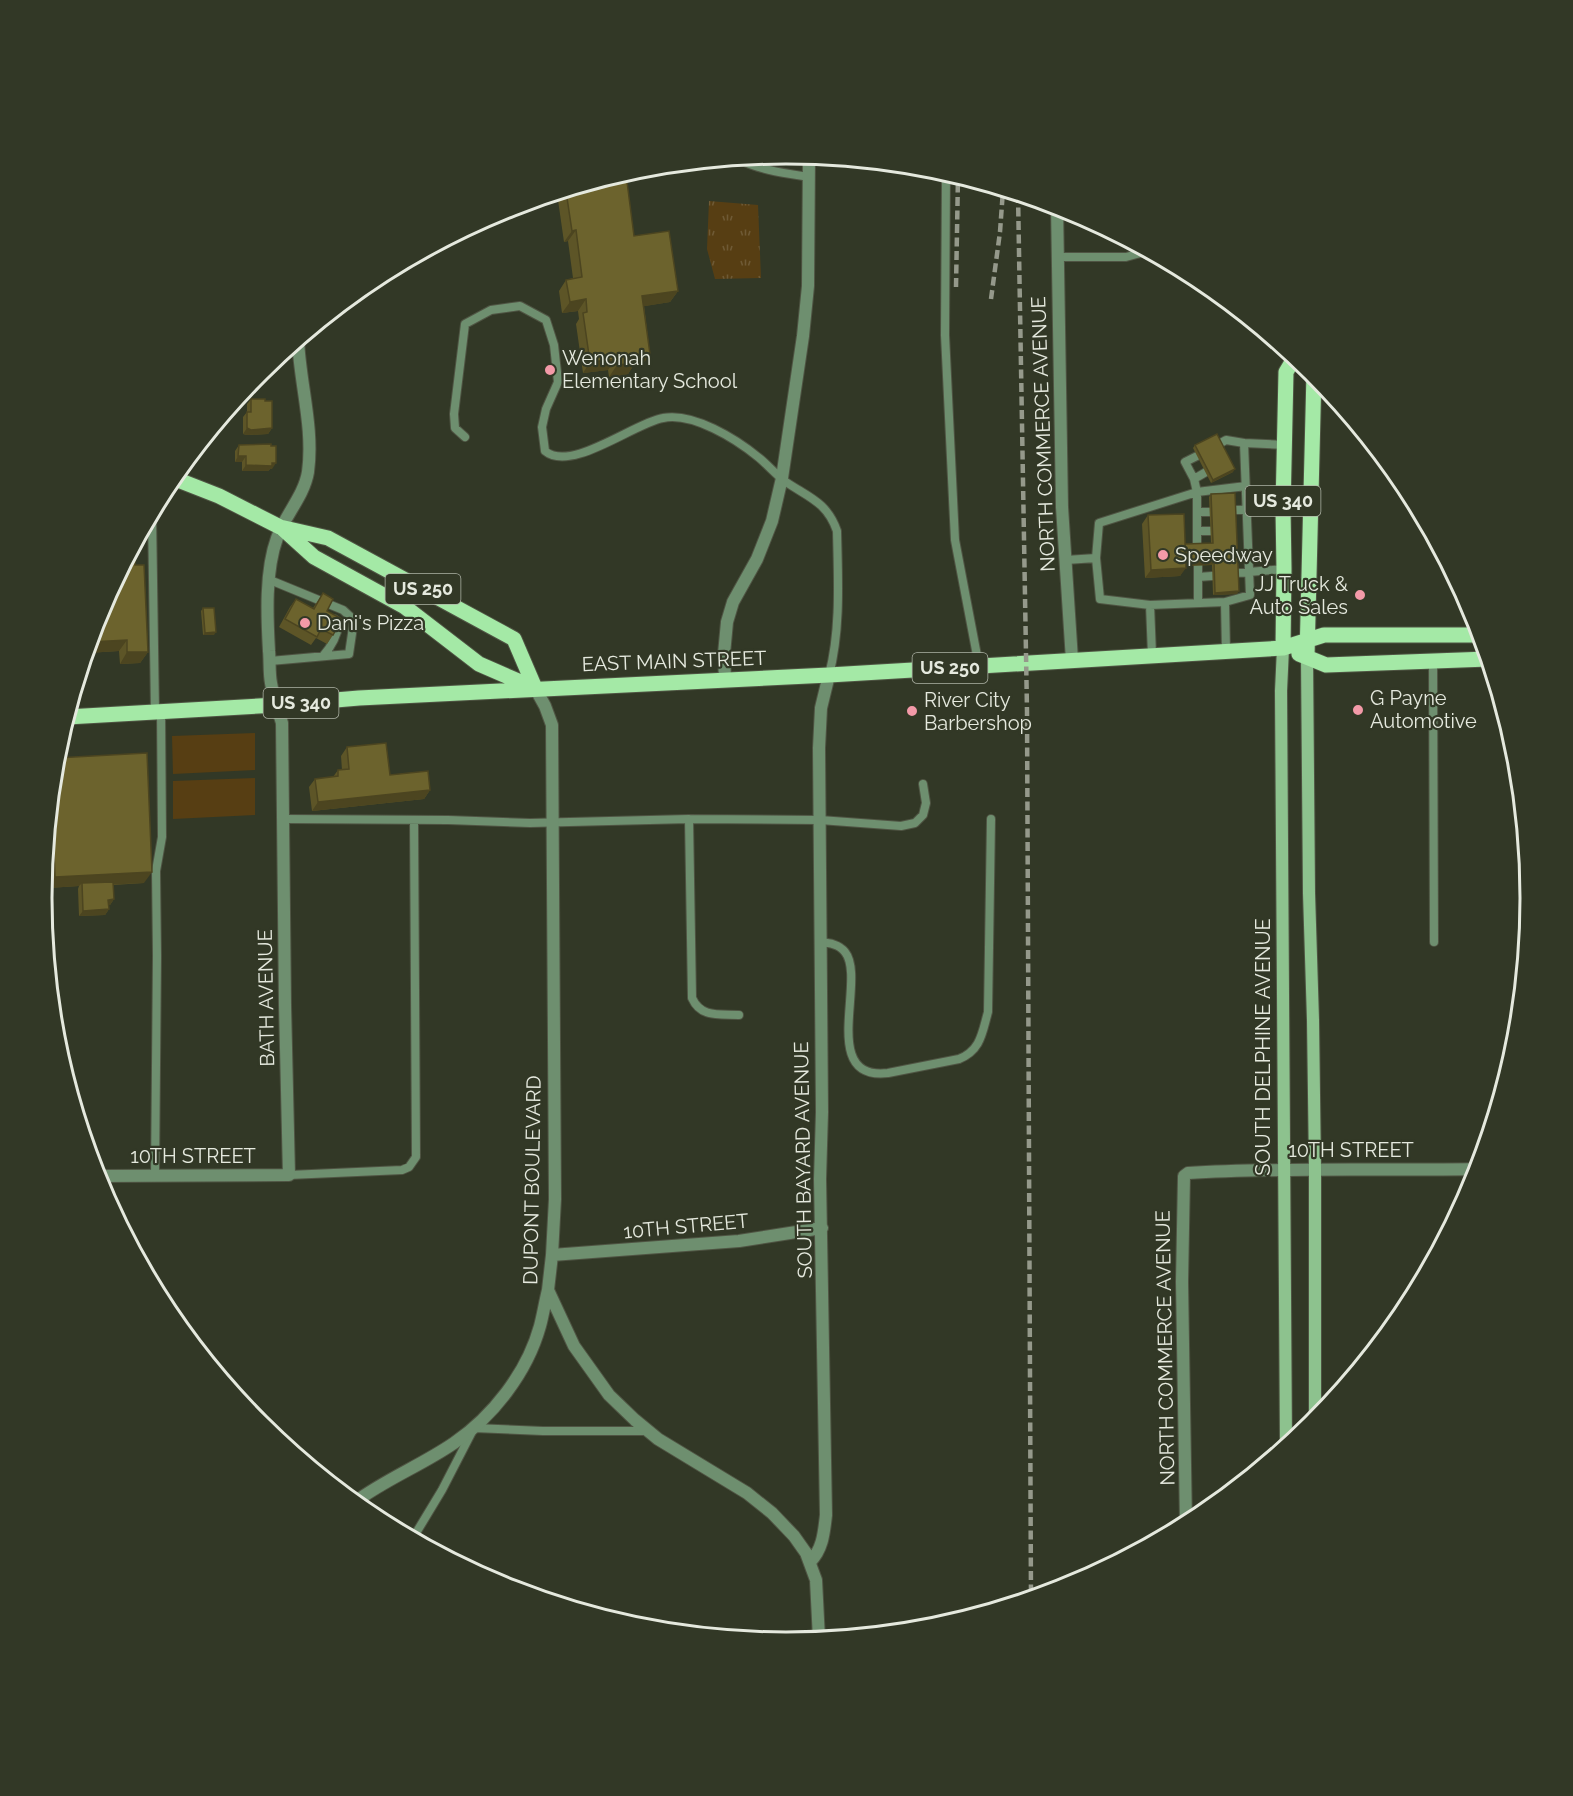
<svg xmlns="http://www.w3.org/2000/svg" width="1573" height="1796" viewBox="0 0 1573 1796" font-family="Raleway,sans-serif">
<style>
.green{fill:#573e13}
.park{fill:url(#park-tufts)}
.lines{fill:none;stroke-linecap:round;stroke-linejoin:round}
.lane-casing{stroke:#4f5443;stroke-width:10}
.street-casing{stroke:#4f5443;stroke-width:14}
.secondary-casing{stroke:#4f5443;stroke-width:14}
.primary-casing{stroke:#4f5443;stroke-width:17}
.lane{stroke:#6e8f6f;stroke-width:8}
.street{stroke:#6e8f6f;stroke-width:12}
.secondary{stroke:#8dc28e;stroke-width:12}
.primary{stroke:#a4e9a6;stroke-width:15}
.rail{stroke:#95998b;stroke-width:4.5;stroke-dasharray:9 4.5;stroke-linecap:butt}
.wall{fill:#5d5527}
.shaded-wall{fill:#4c4520}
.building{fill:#6c632d;stroke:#4c4520;stroke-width:1.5}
.poi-dot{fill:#f39aa8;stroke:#323826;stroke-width:2}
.labels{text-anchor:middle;stroke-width:4.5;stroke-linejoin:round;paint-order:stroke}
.shield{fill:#323826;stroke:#afb4a7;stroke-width:1.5}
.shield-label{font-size:18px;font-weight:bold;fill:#e5e9de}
.poi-label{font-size:20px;fill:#e5e9de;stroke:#323826;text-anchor:start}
.street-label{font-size:20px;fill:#e5e9de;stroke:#323826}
.rim{fill:none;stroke:#e5e9de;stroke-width:3}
</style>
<defs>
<pattern id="park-tufts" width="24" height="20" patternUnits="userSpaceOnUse" patternTransform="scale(1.5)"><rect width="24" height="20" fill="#573e13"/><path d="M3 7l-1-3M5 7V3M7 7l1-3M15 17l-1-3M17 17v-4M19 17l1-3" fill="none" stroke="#6f5a35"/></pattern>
</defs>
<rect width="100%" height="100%" fill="#323826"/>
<!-- green -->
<path class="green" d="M 255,733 L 255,770 L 173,774 L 172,736 Z
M 255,778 L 255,815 L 173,819 L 173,781 Z"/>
<!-- park -->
<path class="park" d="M 709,201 L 758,205 L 761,278 L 715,279 L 707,249 Z"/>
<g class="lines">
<defs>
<path id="lane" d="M 736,158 C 759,170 783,173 809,177
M 946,172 L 945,335 L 955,540 L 979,666
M 1058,257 L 1126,257 L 1148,251
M 465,437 L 455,428 L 454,414 L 465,324 L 491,310 L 520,306 L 546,320 L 554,345 L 558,382 L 546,409 L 542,427 L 545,451 C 571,473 634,423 663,418 C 693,412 736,439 758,457 C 768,465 776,475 786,482 C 808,497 827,502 837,531 C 838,579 841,629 829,675
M 1219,444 L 1226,440 L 1244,443
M 1197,456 L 1185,462 L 1194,479 L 1197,492 L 1246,486
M 1194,479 L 1206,472
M 1234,510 L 1283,509
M 1197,512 L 1210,512
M 152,514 L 155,712
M 1198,531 L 1211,531
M 1096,558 L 1099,523 L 1197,492 L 1197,546
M 1066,560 L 1096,558 L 1100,599 L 1150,605
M 1198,565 L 1198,603
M 1237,573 L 1284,569
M 1198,577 L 1212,576
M 1226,651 L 1225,602 L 1250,595 L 1244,443 L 1285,445
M 1152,655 L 1150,605 L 1225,602
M 323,656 C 332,646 337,637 339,623 L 334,619
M 270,661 L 349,654 L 354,620 L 343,610 L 270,580
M 1433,661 L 1434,942
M 284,819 L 448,820 L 530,823 L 689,819 L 820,820 L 901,826 L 915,823 L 923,815 L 926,803 L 923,784
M 689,819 L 692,998 C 701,1018 719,1014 739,1015
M 820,942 C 829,943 839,944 845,952 C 867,979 818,1081 888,1073 L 959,1059 C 981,1050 982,1033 988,1012 L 991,819
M 289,1175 L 402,1170 L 409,1167 L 416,1157 L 414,820
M 155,1176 L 157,956 L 156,871 L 162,837 L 161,711
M 413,1538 L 442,1490 L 474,1428 L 543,1431 L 647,1431"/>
<path id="street" d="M 1057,206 L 1062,507 L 1072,660
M 725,680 L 724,654 L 727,622 L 733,602 L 757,559 L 772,521 L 782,478 L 803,336 L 808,286 L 809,156
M 535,688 L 545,706 L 552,725 L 555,1199 L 552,1255 L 548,1290 L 574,1346 L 609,1395 L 635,1420 L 658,1439 L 747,1493 L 772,1513 L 794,1536 L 806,1553 L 816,1580 L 819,1639
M 97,1176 L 289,1175 L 285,1005 L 282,723 C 278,710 273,696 271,683 C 269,673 270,661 269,651 C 267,616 265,571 277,538 C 285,515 304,496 308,472 C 314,428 300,384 298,340
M 552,1255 L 739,1241 L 822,1228
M 355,1502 C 386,1479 422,1465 454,1443 C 493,1416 527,1373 540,1326 C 543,1315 545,1302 548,1290
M 1186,1525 L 1182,1282 L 1184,1176 L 1188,1173 C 1285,1167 1381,1171 1478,1169
M 810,1562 C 823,1549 824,1532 826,1515 L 820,1179 L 822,1112 L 819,748 L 821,708 L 829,675"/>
<path id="secondary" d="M 1283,648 L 1281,691 L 1286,1446
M 1307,657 L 1309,893 L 1313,1020 L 1315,1169 L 1315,1422"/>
<path id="primary" d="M 173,478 L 219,496 L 280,527 L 328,538 L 514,639 L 535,688
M 283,529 L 314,557 L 405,607 L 479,664 L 532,687
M 1283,648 L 1284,569 L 1283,509 L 1286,372 L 1295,357
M 1299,654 L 1326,665 L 1488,659
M 1307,657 L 1314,373
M 67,717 L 277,705 L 359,698 L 829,675 L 1283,648 L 1324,635 L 1481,635"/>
</defs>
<!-- lane casing -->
<use href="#lane" class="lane-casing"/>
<!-- street casing -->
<use href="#street" class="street-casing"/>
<!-- secondary casing -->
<use href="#secondary" class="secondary-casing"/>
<!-- primary casing -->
<use href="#primary" class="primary-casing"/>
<!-- lane -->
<use href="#lane" class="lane"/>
<!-- street -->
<use href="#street" class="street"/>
<!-- secondary -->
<use href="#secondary" class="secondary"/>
<!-- primary -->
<use href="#primary" class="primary"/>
<!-- rail -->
<path class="rail" d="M 1018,194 L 1027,711 L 1031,1598
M 956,287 L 958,176
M 991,299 L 1000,232 L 1003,190"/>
</g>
<!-- wall -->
<path class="wall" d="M 566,191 L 634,236 L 678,291 L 670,302 L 644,306 L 650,354 L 642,365 L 633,366 L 628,374 L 609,377 L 608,370 L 583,373 L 576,324 L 579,319 L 578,311 L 562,313 L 559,291 L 566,280 L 573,278 L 568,241 L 564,242 L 557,193 Z
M 251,399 L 265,401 L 272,428 L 268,434 L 247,435 L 243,434 L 243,417 L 247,412 L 247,404 Z
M 239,445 L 272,469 L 270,469 L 268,471 L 242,471 L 242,462 L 235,462 L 235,451 Z
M 1195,445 L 1233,472 L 1211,483 L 1193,448 Z
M 1211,494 L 1237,594 L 1213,595 L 1212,565 L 1186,566 L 1180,576 L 1145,578 L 1142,524 L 1148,515 L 1185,544 L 1211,543 L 1209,497 Z
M 135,565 L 148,652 L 140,663 L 120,664 L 119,651 L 87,653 L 99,613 Z
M 323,593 L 333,635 L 327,644 L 316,638 L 311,645 L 279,627 L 290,607 L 296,599 L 313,608 Z
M 203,608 L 214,635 L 203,635 L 201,611 Z
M 347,747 L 390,775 L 430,790 L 424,799 L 312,811 L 309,787 L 315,779 L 333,777 L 338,770 L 342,770 L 341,756 Z
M 56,758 L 144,883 L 113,885 L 114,899 L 110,905 L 109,905 L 109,909 L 105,915 L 79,916 L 78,889 L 79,886 L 48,888 L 46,856 Z"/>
<!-- shaded-wall -->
<path class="shaded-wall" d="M 576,230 L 568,241 L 564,242 L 572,231 Z
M 678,291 L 670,302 L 634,308 L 642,296 Z
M 586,299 L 578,311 L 562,313 L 570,302 Z
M 650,354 L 642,365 L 633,366 L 628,374 L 609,377 L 617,365 L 635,356 Z
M 616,359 L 608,370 L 583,373 L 590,362 Z
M 247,428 L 272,428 L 268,434 L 247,435 L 243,434 Z
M 238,456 L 246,456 L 242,462 L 235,462 Z
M 276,463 L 272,469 L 270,469 L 268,471 L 242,471 L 246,465 Z
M 1235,469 L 1233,472 L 1211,483 L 1213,480 Z
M 1214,562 L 1212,565 L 1180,566 L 1182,563 Z
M 1186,568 L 1180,576 L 1145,578 L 1151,570 Z
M 1239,591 L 1237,594 L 1213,595 L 1215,593 Z
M 216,632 L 214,635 L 203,635 L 205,633 Z
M 127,640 L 119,651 L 87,653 L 90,642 Z
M 127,652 L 148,652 L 140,663 L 120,664 Z
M 430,790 L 424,799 L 312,811 L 318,802 Z
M 152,872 L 144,883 L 82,886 L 82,883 L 79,886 L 48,888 L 55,877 Z
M 114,899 L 110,905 L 104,905 L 108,900 Z
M 109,909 L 105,915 L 79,916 L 83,911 Z"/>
<!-- building -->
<path class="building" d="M 620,174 L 626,174 L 634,236 L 669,231 L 678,291 L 642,296 L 650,354 L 635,356 L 636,363 L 617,365 L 616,359 L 590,362 L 583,313 L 587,312 L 586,299 L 570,302 L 566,280 L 582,277 L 576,230 L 572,231 L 566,191 Z
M 251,399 L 265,399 L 265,401 L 272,401 L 272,428 L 251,430 L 247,428 L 247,412 L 251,412 Z
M 1217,434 L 1235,469 L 1213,480 L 1195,445 Z
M 271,444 L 271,446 L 276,446 L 276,463 L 272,463 L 272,466 L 246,465 L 246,456 L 238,456 L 239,445 Z
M 1235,493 L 1239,591 L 1215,593 L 1214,562 L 1186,563 L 1185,544 L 1213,543 L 1211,494 Z
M 1184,514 L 1186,568 L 1151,570 L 1148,515 Z
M 135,546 L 135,565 L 144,565 L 148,652 L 127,652 L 127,640 L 90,642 L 99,613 Z
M 323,593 L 333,599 L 327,611 L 342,619 L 333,635 L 321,629 L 317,637 L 285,619 L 296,599 L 314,609 Z
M 203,608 L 214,608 L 216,632 L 205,633 Z
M 386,743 L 390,775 L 428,771 L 430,790 L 318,802 L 315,779 L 338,776 L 338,770 L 349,769 L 347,747 Z
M 147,753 L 152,872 L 55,877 L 52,799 L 56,758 Z
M 113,882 L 114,899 L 108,900 L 109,909 L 83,911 L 82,883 Z"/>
<!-- markers -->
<g class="poi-dot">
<circle cx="550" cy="370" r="6"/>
<circle cx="1163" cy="555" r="6"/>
<circle cx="1360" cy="595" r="6"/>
<circle cx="305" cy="623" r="6"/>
<circle cx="1358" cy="710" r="6"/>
<circle cx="912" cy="711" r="6"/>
</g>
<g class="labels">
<!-- shield labels -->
<g class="shield">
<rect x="1245.5" y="486" width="75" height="30" rx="4.5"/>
<rect x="385.5" y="574" width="75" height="30" rx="4.5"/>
<rect x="912.5" y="653" width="75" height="30" rx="4.5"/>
<rect x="263.5" y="688" width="75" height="30" rx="4.5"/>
</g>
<g class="shield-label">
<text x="1283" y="507">US 340</text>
<text x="423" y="595">US 250</text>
<text x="950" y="674">US 250</text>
<text x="301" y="709">US 340</text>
</g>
<!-- poi labels -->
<g class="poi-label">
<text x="562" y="365">Wenonah<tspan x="562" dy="23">Elementary School</tspan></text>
<text x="1175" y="562">Speedway</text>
<text x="1348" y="591" text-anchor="end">JJ Truck &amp;<tspan x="1348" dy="23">Auto Sales</tspan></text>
<text x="317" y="630">Dani's Pizza</text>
<text x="1370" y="705">G Payne<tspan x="1370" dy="23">Automotive</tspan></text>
<text x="924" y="707">River City<tspan x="924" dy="23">Barbershop</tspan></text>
</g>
<!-- street labels -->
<g class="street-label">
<text transform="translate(1043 434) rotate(-92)" y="7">NORTH COMMERCE AVENUE</text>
<text transform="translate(674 661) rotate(-2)" y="7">EAST MAIN STREET</text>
<text transform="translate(266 998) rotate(-91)" y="7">BATH AVENUE</text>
<text transform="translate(1263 1047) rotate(-90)" y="7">SOUTH DELPHINE AVENUE</text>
<text x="1351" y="1157">10TH STREET</text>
<text x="193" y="1163">10TH STREET</text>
<text transform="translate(803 1160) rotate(-91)" y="7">SOUTH BAYARD AVENUE</text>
<text transform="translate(532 1180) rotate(-89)" y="7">DUPONT BOULEVARD</text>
<text transform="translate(686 1226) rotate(-5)" y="7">10TH STREET</text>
<text transform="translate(1165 1348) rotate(-91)" y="7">NORTH COMMERCE AVENUE</text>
</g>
</g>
<!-- crop -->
<path d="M0 0H1573V1796H0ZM52 898a734 734 0 1 1 1468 0a734 734 0 1 1-1468 0Z" fill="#323826" fill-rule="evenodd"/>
<path class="rim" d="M52 898a734 734 0 1 1 1468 0a734 734 0 1 1-1468 0Z"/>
</svg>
